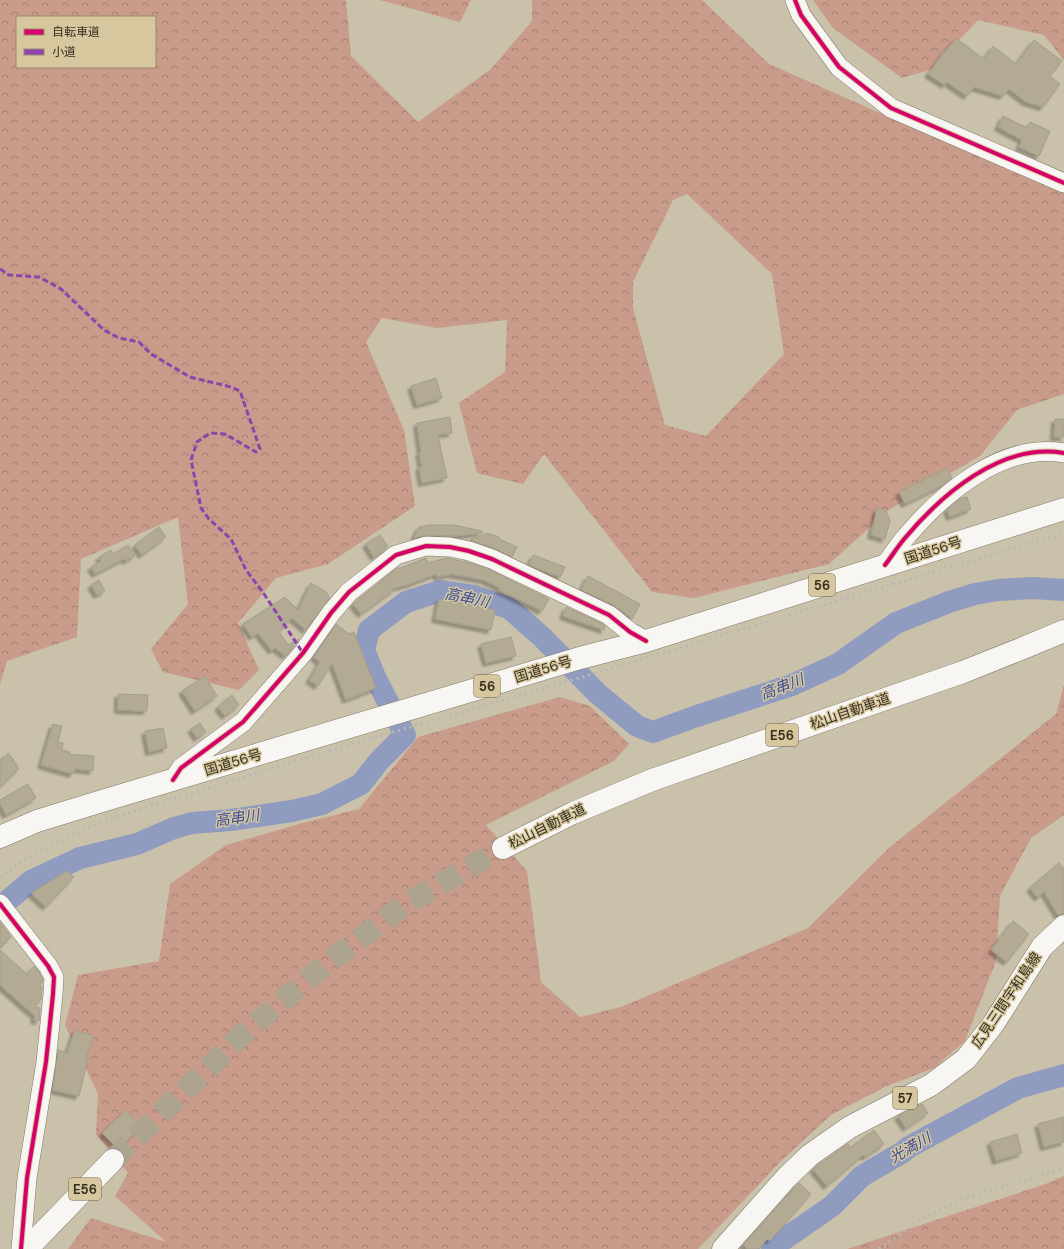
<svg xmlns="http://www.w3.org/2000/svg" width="1064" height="1249" viewBox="0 0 1064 1249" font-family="'DM Sans','Noto Sans JP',sans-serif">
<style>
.forest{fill:url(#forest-crowns);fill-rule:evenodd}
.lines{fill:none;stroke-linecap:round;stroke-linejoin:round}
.river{stroke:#909bc0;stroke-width:22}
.building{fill:#b2aa92;stroke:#a49d8c;filter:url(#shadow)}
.highway-tunnel{stroke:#aca48f;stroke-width:22;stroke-dasharray:22 11;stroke-linecap:butt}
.minor-casing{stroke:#7f7867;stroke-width:20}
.major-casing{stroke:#7f7867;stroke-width:23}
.highway-casing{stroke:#7f7867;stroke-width:23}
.minor{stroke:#f7f6f2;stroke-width:19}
.major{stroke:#f7f6f2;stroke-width:22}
.highway{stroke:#f7f6f2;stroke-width:22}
.rail{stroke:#bab8b3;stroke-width:3;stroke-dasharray:2 4;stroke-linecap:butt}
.quiet{stroke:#8e44ad;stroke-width:3;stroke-dasharray:6 3;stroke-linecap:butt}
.cycleway-casing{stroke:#d7c79e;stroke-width:6}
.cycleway{stroke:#d6006c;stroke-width:4}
.labels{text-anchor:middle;stroke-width:3;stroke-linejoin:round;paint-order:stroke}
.shield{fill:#d7c79e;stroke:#665d46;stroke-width:1}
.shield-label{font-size:13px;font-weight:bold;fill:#363020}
.street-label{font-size:14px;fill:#363020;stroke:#d7c79e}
.water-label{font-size:15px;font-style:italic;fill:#3a4e9b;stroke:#d7c79e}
</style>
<defs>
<pattern id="forest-crowns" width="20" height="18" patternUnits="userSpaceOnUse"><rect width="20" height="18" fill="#c89b8b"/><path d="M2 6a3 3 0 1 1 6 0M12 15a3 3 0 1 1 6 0" fill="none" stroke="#a37f71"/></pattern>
<filter id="shadow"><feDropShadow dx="-3.5" dy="3.5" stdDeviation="1" flood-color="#0004"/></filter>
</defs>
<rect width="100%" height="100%" fill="#cac1ab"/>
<!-- forest -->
<path class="forest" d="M 0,0 L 346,0 L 351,56 L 418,122 L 491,69 L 532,21 L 532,0 L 702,0 L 769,64 L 1030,179 L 1064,193 L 1064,394 L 1017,410 L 980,456 L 890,509 L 829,564 L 694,598 L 652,592 L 544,454 L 523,484 L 477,473 L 459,403 L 505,372 L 507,320 L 437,328 L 382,318 L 366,342 L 404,430 L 415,506 L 328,564 L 276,578 L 238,623 L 259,670 L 239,690 L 163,672 L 151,649 L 188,604 L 178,517 L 81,559 L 77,637 L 7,661 L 0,684 ZM 17,17 L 155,17 L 155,67 L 17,67 ZM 687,194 L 772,274 L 784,354 L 706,436 L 665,425 L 633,308 L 633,282 L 673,200 Z
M 380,0 L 471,0 L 460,22 Z
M 813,0 L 1064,0 L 1064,60 L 1044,35 L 978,20 L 932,69 L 902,78 L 833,28 Z
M 1064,685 L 1064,815 L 1031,838 L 1000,896 L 996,961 L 965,1041 L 934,1068 L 887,1086 L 831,1115 L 780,1162 L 698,1249 L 68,1249 L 91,1218 L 166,1242 L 115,1196 L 128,1173 L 96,1134 L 98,1094 L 65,1025 L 78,975 L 159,961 L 170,884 L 226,845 L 306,822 L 359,809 L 418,737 L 560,697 L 590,706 L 629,744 L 614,761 L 486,825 L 527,871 L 541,982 L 580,1017 L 621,1007 L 808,928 L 890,847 L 1056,714 Z
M 1064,1176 L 1064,1249 L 847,1249 L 1043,1185 Z"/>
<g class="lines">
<!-- river -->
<path class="river" d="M 0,907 L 31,881 L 80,858 L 137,844 L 174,828 L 192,823 L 231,820 L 292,811 L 322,804 L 361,784 L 379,761 L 405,735 L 375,677 L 364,650 L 369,630 L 406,602 L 440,591 L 474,596 L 509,608 L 542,637 L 598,694 L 637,726 L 653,732 L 694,717 L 792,685 L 838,664 L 896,623 L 949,602 L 975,594 L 998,590 L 1033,588 L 1064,590
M 772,1249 L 780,1242 L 832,1206 L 862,1176 L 903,1152 L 909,1147 L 1018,1088 L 1064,1075"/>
</g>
<!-- building -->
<path class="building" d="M 956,38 L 984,59 L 993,46 L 1016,64 L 1034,40 L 1062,61 L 1050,76 L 1060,84 L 1043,107 L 1026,102 L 1009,89 L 1003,96 L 977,88 L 974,87 L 967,96 L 947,82 L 945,85 L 928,74 L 944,52 L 945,52 Z
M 1003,116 L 1027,128 L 1030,122 L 1050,131 L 1039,156 L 1019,147 L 1022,140 L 998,127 Z
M 436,378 L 442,398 L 417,405 L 411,386 Z
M 450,417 L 452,433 L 438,435 L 447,478 L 422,483 L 419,467 L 422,467 L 419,453 L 421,453 L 417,423 Z
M 1055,419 L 1064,419 L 1064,437 L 1054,437 Z
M 947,468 L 952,478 L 943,485 L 905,504 L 899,492 Z
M 967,497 L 971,509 L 950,517 L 947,510 L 961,498 Z
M 877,508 L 886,510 L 890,521 L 885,539 L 871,535 Z
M 429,525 L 454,525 L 482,531 L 482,533 L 453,536 L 426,535 L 414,538 L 419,527 Z
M 159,527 L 166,537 L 142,555 L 135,545 Z
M 487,533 L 499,537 L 499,539 L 517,547 L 512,557 L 496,549 L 470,540 Z
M 380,535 L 387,545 L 387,548 L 374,557 L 366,544 Z
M 128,545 L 135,556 L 126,561 L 124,559 L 95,574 L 91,567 L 101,561 L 99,557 L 111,550 L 113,554 Z
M 533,555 L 565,567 L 560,577 L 529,565 Z
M 426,558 L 428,563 L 446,558 L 466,562 L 488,569 L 549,599 L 542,611 L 499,590 L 500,588 L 484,580 L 451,574 L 437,577 L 436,574 L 410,584 L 391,589 L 394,590 L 361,614 L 353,604 L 397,568 L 401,568 Z
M 588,576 L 640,604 L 632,619 L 614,605 L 581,590 Z
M 99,580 L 105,591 L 97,595 L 91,585 Z
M 311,583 L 325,591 L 330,598 L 306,630 L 292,618 L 279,632 L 288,645 L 299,639 L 286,656 L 275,648 L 272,651 L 258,633 L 252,637 L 243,624 L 285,597 L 298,610 Z
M 439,599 L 495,610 L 491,630 L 435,619 Z
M 566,607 L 603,624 L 605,626 L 604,630 L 563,616 Z
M 336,624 L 349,634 L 354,632 L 376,688 L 346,700 L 332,663 L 318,686 L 309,680 L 320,662 L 314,657 Z
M 511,637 L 516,656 L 486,663 L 481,644 Z
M 205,676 L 217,696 L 195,711 L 182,691 Z
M 118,694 L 148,695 L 147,711 L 118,710 Z
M 232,695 L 239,705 L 225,716 L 218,707 Z
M 200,723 L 206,732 L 197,738 L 191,729 Z
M 53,724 L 62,726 L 58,742 L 63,743 L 62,750 L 70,752 L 69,754 L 94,756 L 93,771 L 75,769 L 73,774 L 41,765 Z
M 163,728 L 167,748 L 149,752 L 145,731 Z
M 8,753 L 13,759 L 19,769 L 0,787 L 0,761 Z
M 28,784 L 36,798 L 6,815 L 0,804 L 0,800 Z
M 1059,863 L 1064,869 L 1064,914 L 1058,915 L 1044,892 L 1038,898 L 1030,888 Z
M 67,871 L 74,877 L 46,907 L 31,893 Z
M 1013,921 L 1029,934 L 1007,962 L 991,950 Z
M 0,922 L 11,937 L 0,948 Z
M 0,950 L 27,974 L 34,966 L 39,972 L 43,980 L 40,985 L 42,987 L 41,999 L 35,1007 L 40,1008 L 39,1021 L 34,1020 L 35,1016 L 0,985 Z
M 75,1030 L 94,1036 L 86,1058 L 88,1058 L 79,1096 L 53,1090 L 58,1050 L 67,1053 Z
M 922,1104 L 928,1113 L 906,1128 L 898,1116 Z
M 126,1110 L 141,1127 L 118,1149 L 102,1133 Z
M 1064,1117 L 1064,1142 L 1044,1147 L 1038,1124 Z
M 874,1130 L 884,1144 L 865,1157 L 863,1155 L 827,1186 L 813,1169 L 848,1144 L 851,1147 Z
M 1017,1134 L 1022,1153 L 996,1161 L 990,1142 Z
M 799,1183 L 811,1194 L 770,1241 L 767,1239 L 759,1249 L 748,1249 L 743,1245 Z"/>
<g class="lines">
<!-- highway-tunnel -->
<path class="highway-tunnel" d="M 113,1160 L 243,1034 L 326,964 L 407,903 L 503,848"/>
<defs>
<path id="minor" d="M 795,0 L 801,15 L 839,67 L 891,108 L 1064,183
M 885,565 C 892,556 898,546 905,538 C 942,494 1002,442 1064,453
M 173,780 L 181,768 L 243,722 L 303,653 L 331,613 L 349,592 L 396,555 L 426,546 L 450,547 L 469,551 L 492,559 L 609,615 L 630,632 L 646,641
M 0,904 L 48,966 L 54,977 L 53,994 L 46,1062 L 27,1178 L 21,1249"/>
<path id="major" d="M 723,1249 L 787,1177 L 810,1155 L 850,1127 L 931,1085 L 966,1059 L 994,1023 L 1042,947 L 1064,926"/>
<path id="highway" d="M 0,837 L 37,821 L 102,801 L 580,658 L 646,641 L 1064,509
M 503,848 L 573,813 L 652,780 L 963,672 L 1023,648 L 1064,631
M 27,1249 L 113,1160"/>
</defs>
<!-- minor casing -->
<use href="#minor" class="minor-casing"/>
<!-- major casing -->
<use href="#major" class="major-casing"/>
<!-- highway casing -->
<use href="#highway" class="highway-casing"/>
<!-- minor -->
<use href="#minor" class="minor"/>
<!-- major -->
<use href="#major" class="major"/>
<!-- highway -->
<use href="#highway" class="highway"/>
<!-- rail -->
<path class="rail" d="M 0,877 C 35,851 69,835 110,819 L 341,747 L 593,674 L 1064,533
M 879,1249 L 921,1219 L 963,1199 L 1064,1168"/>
<!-- quiet -->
<path class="quiet" d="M 0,269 L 9,275 L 39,277 L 61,289 L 104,330 L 119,338 L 139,342 L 151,354 L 190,377 L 231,387 L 240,391 L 260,449 L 256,452 L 225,434 L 210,433 L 197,442 L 191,460 L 201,508 L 209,519 L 231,539 L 246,570 L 262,591 L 303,653"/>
<defs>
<path id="cycleway" d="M 795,0 L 801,15 L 839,67 L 891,108 L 1064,183
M 885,565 C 892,556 898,546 905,538 C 942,494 1002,442 1064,453
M 173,780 L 181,768 L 243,722 L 303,653 L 331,613 L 349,592 L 396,555 L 426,546 L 450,547 L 469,551 L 492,559 L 609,615 L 630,632 L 646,641
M 0,904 L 48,966 L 54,977 L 53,994 L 46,1062 L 27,1178 L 21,1249"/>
</defs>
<!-- cycleway casing -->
<use href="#cycleway" class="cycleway-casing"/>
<!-- cycleway -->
<use href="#cycleway" class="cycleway"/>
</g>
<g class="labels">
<!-- shield labels -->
<g class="shield">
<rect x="809" y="574" width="26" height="22" rx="3"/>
<rect x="474" y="675" width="26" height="22" rx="3"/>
<rect x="766" y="724" width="32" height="22" rx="3"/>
<rect x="893" y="1087" width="24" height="22" rx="3"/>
<rect x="69" y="1178" width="32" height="22" rx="3"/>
</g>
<g class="shield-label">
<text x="822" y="590">56</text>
<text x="487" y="691">56</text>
<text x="782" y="740">E56</text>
<text x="905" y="1103">57</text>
<text x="85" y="1194">E56</text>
</g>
<!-- street labels -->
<g class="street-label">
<text transform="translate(933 550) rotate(-18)" y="5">国道56号</text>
<text transform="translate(543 669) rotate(-17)" y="5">国道56号</text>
<text transform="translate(850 711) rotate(-19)" y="5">松山自動車道</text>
<text transform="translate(233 762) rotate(-17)" y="5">国道56号</text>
<text transform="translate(547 826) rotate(-26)" y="5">松山自動車道</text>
<text transform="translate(1006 1000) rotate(-56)" y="5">広見三間宇和島線</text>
</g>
<!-- water labels -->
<g class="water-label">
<text transform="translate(467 598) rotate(12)" y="5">高串川</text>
<text transform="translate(782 687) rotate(-21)" y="5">高串川</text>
<text transform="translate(237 818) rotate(-8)" y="5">高串川</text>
<text transform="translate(910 1148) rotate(-30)" y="5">光満川</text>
</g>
</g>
<!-- legend -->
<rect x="16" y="16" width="140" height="52" fill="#d7c79e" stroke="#978b6c"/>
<rect x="24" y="29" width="20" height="6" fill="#d6006c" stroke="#978b6c"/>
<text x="52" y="36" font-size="12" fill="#363020">自転車道</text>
<rect x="24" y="49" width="20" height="6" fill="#8e44ad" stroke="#978b6c"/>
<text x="52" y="56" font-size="12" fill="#363020">小道</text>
</svg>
